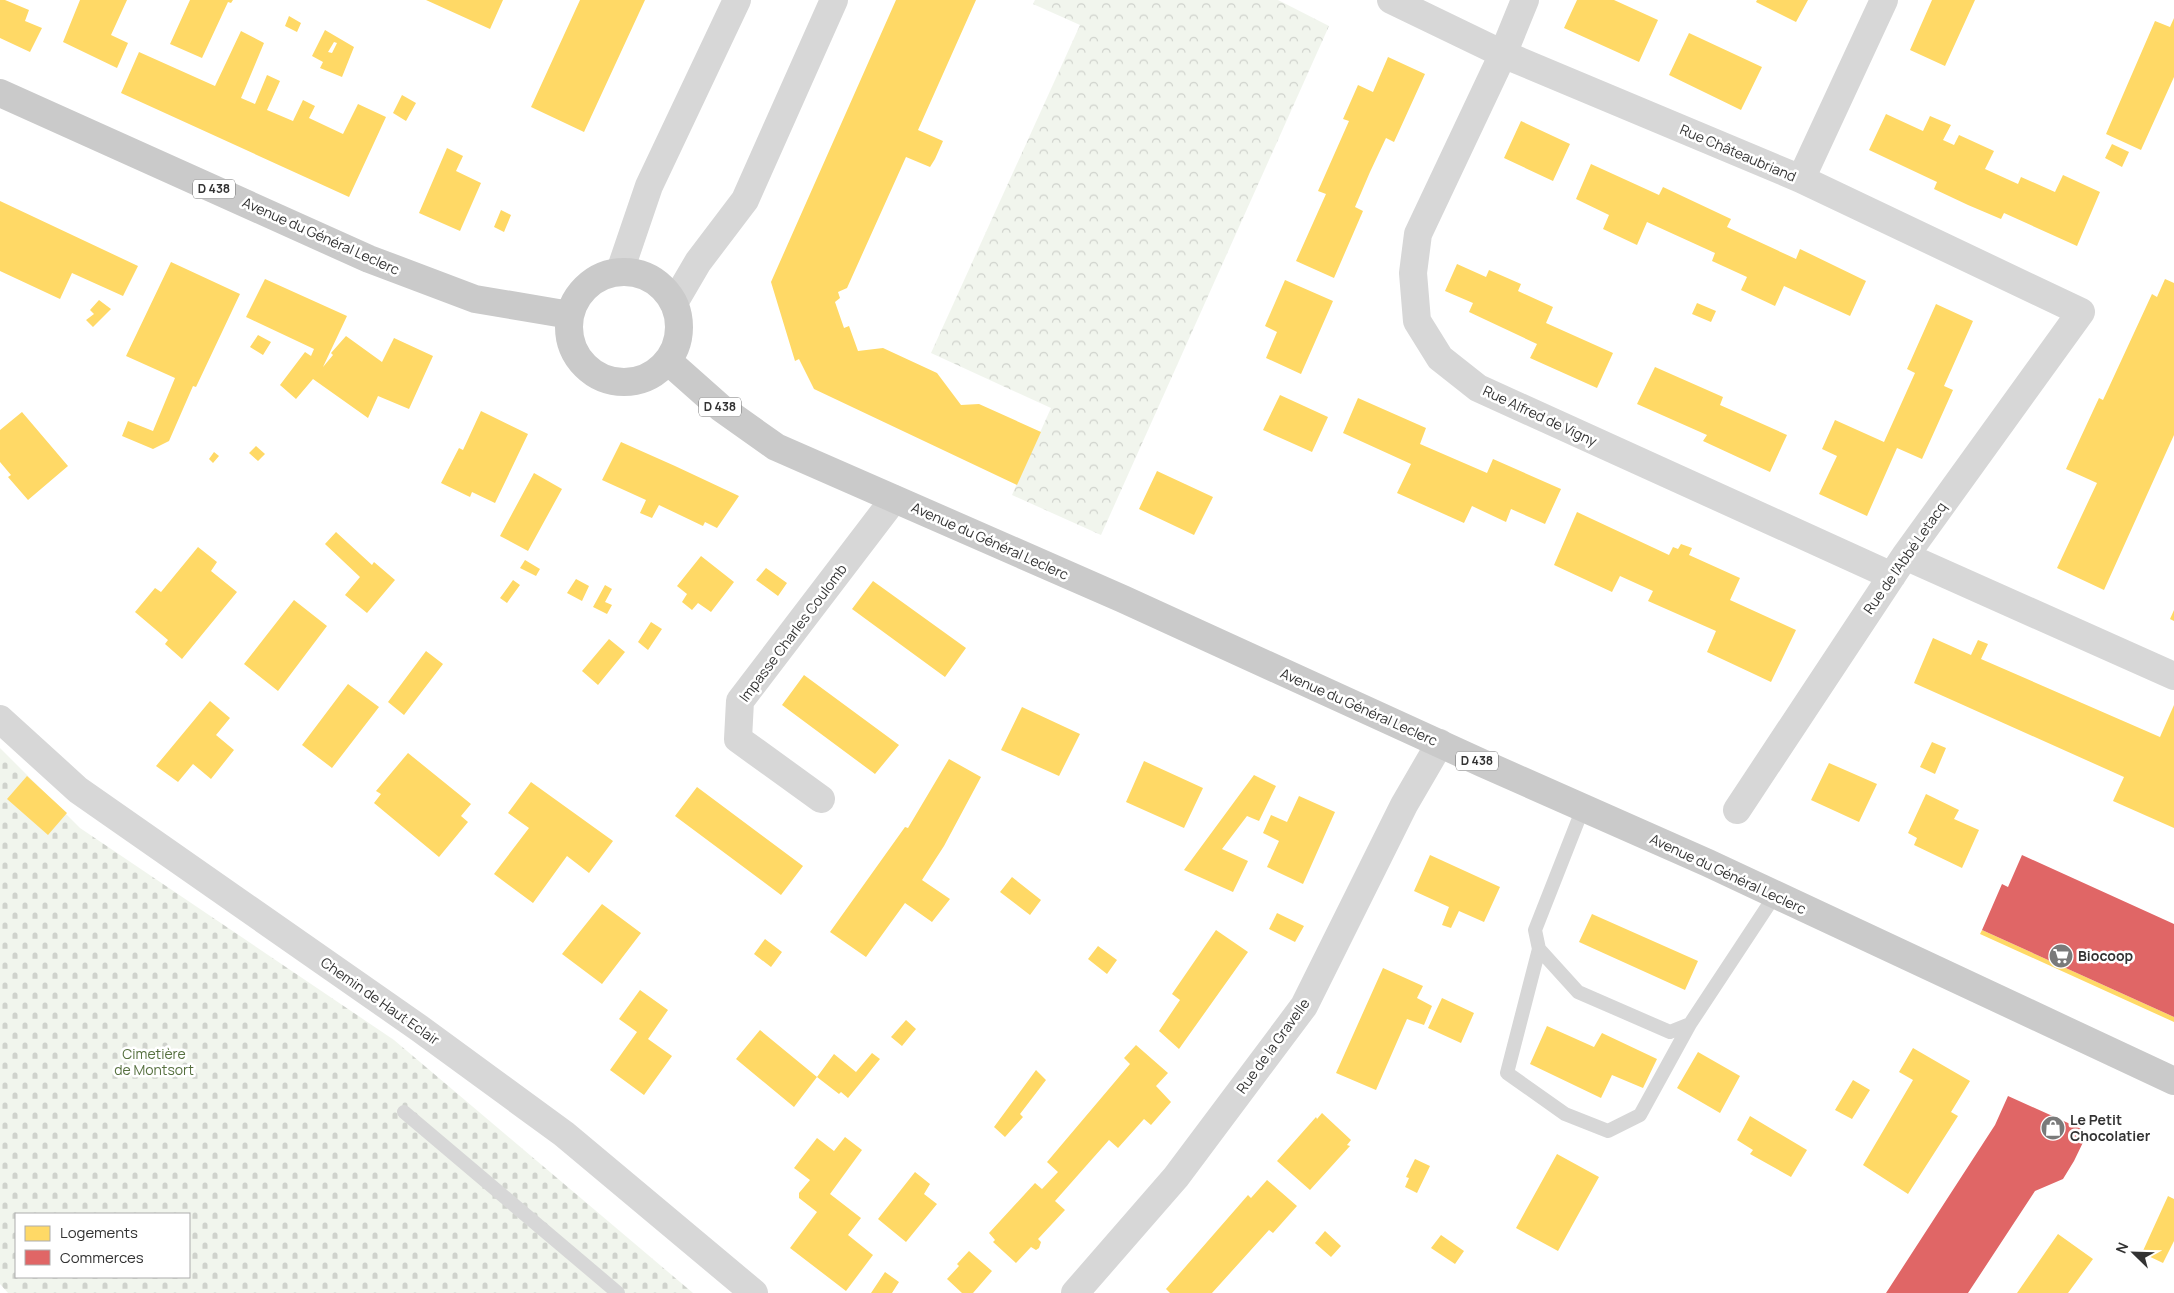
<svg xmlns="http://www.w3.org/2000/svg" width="2174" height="1293" viewBox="0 0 2174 1293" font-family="Manrope,sans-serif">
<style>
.cemetery{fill:url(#cemetery-stones);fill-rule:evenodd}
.park{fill:url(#park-crowns)}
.homes{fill:#ffd966;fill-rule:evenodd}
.shops{fill:#e06666}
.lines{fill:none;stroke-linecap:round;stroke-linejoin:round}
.lane{stroke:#d7d7d7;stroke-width:14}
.street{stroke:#d7d7d7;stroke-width:28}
.primary{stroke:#cacaca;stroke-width:28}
.labels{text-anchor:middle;stroke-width:5;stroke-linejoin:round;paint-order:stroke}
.shield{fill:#fff;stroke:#707070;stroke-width:1}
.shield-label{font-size:12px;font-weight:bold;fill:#333}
.street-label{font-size:14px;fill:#333;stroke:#fff}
.poi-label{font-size:14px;font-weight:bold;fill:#333;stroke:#fff;text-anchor:start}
.park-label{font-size:14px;fill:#56703f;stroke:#fff}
</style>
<defs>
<pattern id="cemetery-stones" width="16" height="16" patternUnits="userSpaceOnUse" patternTransform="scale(1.25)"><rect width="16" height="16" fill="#f1f5ed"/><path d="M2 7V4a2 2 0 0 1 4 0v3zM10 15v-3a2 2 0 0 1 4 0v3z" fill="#cfd2cc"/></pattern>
<pattern id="park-crowns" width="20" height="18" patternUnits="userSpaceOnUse" patternTransform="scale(1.25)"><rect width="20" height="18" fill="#f1f5ed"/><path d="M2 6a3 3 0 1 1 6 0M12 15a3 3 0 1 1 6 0" fill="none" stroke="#cfd2cc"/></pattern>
</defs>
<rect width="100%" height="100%" fill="#fff"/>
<!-- cemetery -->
<path class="cemetery" d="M 0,748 L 80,828 L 394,1040 L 693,1293 L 8,1293 L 0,1284 ZM 16,1214 L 189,1214 L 189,1277 L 16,1277 Z"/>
<!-- park -->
<path class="park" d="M 1035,0 L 1278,0 L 1329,26 L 1101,535 L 1012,495 L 1051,408 L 931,353 L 1080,25 L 1033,4 Z"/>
<!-- homes -->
<path class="homes" d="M 0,0 L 5,0 L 29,10 L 25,21 L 42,28 L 30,52 L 0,38 Z
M 80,0 L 127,0 L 111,35 L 128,43 L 117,68 L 63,42 Z
M 190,0 L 233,0 L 231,3 L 228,2 L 202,58 L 170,44 Z
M 426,0 L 503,0 L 490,29 Z
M 580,0 L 645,0 L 584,132 L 531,107 Z
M 896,0 L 976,0 L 918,130 L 943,141 L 935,159 L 930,167 L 906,157 L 847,288 L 838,292 L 840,298 L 835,302 L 844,328 L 849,326 L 858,351 L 883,348 L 937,373 L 961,405 L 979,404 L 1041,432 L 1017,485 L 814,389 L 799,359 L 795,361 L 771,282 Z
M 1577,0 L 1614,0 L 1658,20 L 1639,62 L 1564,28 Z
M 1757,0 L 1808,0 L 1796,22 L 1756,2 Z
M 1932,0 L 1975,0 L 1945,66 L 1910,50 Z
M 289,16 L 301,23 L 297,32 L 285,26 Z
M 2174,18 L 2174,77 L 2141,150 L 2106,134 L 2155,21 L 2170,27 Z
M 325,30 L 354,47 L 342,77 L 320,68 L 323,62 L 312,56 ZM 334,42 L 337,43 L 332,53 L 328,52 Z
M 241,31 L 264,43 L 241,98 L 255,104 L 267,75 L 280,81 L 267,110 L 293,121 L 303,100 L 315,106 L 309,118 L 343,134 L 358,104 L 386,117 L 349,197 L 121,93 L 139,52 L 215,86 Z
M 1689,33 L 1762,67 L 1741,110 L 1669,75 Z
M 1388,57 L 1425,74 L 1394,142 L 1386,138 L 1370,172 L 1355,207 L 1363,211 L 1334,278 L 1296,261 L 1326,194 L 1318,191 L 1349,121 L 1343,119 L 1358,85 L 1373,92 Z
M 402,95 L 416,103 L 406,121 L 393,113 Z
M 1886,114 L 1923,131 L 1930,116 L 1951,125 L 1943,140 L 1954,145 L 1959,135 L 1994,151 L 1985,169 L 2018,184 L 2021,177 L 2055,192 L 2063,175 L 2100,192 L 2077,246 L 2004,213 L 2001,219 L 1968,205 L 1934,189 L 1937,182 L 1869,150 Z
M 1521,121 L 1570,144 L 1553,181 L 1504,158 Z
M 2112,144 L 2129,152 L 2122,167 L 2105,158 Z
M 447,148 L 463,156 L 456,171 L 481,183 L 460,231 L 419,213 Z
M 1591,164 L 1659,195 L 1663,187 L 1731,219 L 1727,227 L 1796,259 L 1800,249 L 1866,281 L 1850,316 L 1784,286 L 1775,306 L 1741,290 L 1747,277 L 1712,261 L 1715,253 L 1647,222 L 1637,245 L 1603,229 L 1609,215 L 1576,199 Z
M 0,201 L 138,266 L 123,296 L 72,273 L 60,299 L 0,271 Z
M 501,210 L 511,215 L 504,232 L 494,227 Z
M 171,262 L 240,294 L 196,387 L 193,386 L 169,441 L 153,449 L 122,436 L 128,421 L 153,431 L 175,378 L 126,356 Z
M 1457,264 L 1486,277 L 1489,270 L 1521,284 L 1518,291 L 1553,307 L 1546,323 L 1613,353 L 1597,388 L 1530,358 L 1537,344 L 1469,312 L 1473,303 L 1445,291 Z
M 265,279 L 347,316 L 323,367 L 333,355 L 331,353 L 346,336 L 382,362 L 394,338 L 433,356 L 409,409 L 378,396 L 368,418 L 313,379 L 296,399 L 280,385 L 305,352 L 311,356 L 314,349 L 246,317 Z
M 2165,279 L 2174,283 L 2174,435 L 2104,590 L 2057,568 L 2097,483 L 2066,469 L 2099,398 L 2103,400 L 2152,294 L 2157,297 Z
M 1285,280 L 1333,301 L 1301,374 L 1266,358 L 1277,332 L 1265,326 Z
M 99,300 L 111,309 L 93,327 L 86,320 L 94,314 L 90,310 Z
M 1697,303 L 1716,311 L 1711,322 L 1692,314 Z
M 1936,304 L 1973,321 L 1944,386 L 1953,390 L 1922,459 L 1897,448 L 1867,516 L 1819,494 L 1837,456 L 1822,449 L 1835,420 L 1884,442 L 1915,373 L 1907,369 Z
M 258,335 L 271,342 L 263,355 L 250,347 Z
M 1655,367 L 1723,397 L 1720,405 L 1787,435 L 1770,472 L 1703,441 L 1707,435 L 1637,404 Z
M 1280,395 L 1328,417 L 1312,452 L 1263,430 Z
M 1358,398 L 1426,428 L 1420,444 L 1487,473 L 1493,459 L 1561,489 L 1545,524 L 1511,509 L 1506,522 L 1472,506 L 1464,523 L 1397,493 L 1411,464 L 1343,433 Z
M 481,411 L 528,434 L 495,503 L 472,492 L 470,497 L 441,483 L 459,448 L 463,450 Z
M 22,412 L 68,466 L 28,500 L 8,477 L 11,475 L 0,462 L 0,430 Z
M 621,442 L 675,466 L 739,496 L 717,528 L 705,522 L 703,526 L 659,505 L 652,518 L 640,513 L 646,500 L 602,480 Z
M 256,446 L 265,454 L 258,461 L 249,453 Z
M 214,452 L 219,456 L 213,463 L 209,459 Z
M 1157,471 L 1213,497 L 1194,535 L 1139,509 Z
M 534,473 L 562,489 L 528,551 L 500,536 Z
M 1577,512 L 1669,555 L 1673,547 L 1678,549 L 1681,544 L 1692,548 L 1689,555 L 1740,578 L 1730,600 L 1796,630 L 1771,682 L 1707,652 L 1716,631 L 1648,601 L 1653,591 L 1620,576 L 1612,592 L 1554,565 Z
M 336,532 L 372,565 L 374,562 L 395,580 L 367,613 L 345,595 L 360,577 L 325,544 Z
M 198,547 L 217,562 L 211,571 L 237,592 L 182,659 L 165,644 L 168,640 L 135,612 L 155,588 L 161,592 Z
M 701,556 L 734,582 L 711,612 L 698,603 L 692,610 L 682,602 L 687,594 L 677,586 Z
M 525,560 L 540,569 L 536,576 L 520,568 Z
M 766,568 L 787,583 L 778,596 L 756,580 Z
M 576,579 L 589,586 L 582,601 L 567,593 Z
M 513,580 L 520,585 L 507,603 L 500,598 Z
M 873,581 L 966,648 L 945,677 L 852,609 Z
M 605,585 L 612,589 L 605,602 L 612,605 L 607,614 L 593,607 Z
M 294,600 L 327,626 L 278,691 L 244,664 Z
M 2174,610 L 2174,621 L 2170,619 Z
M 651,622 L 662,629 L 648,650 L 638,642 Z
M 1933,638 L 1971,655 L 1978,640 L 1988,644 L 1981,659 L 2160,737 L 2174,705 L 2174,828 L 2113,801 L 2124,777 L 1914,683 Z
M 609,639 L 625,652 L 598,685 L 582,671 Z
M 426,651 L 443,664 L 404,715 L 388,702 Z
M 804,675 L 899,745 L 875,774 L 782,705 Z
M 348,684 L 379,707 L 332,768 L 302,745 Z
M 210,701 L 230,718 L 216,735 L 234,750 L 211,779 L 193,764 L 178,782 L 156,766 Z
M 1022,707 L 1080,734 L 1059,776 L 1001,750 Z
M 1932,742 L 1946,748 L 1935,774 L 1920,767 Z
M 408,753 L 471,804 L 461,816 L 468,822 L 439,857 L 374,803 L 381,794 L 376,791 Z
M 949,759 L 981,777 L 944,846 L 922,880 L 950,899 L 932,922 L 905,903 L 866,957 L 830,932 L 905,827 L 908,828 Z
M 1144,761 L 1203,788 L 1184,828 L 1126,802 Z
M 1829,763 L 1877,784 L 1859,822 L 1811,800 Z
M 1254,775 L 1276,786 L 1259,821 L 1247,816 L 1222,849 L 1248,861 L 1233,892 L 1184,870 Z
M 27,776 L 67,813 L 48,835 L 7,799 Z
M 531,782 L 613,841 L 589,873 L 567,856 L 533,903 L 494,874 L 529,828 L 508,813 Z
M 697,787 L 803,866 L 781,895 L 675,816 Z
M 1926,794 L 1959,810 L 1954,819 L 1979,830 L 1962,868 L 1914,845 L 1917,838 L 1908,833 Z
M 1299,796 L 1335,812 L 1303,884 L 1267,867 L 1279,841 L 1263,833 L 1271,815 L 1287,822 Z
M 1430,855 L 1500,887 L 1484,922 L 1459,911 L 1451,928 L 1442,925 L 1449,907 L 1414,891 Z
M 1012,877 L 1041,900 L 1030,915 L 1000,892 Z
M 602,904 L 641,933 L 602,984 L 562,954 Z
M 1277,913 L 1304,926 L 1295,942 L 1269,929 Z
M 1592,914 L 1698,961 L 1685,990 L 1579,942 Z
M 1216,930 L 1248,952 L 1179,1049 L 1159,1031 L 1180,1000 L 1172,994 Z
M 1982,930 L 2174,1017 L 2174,1022 L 1980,934 Z
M 765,939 L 782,952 L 771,967 L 754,954 Z
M 1098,946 L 1117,960 L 1107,974 L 1088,959 Z
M 1383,968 L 1423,986 L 1417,998 L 1432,1006 L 1424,1025 L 1407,1019 L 1376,1090 L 1336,1073 Z
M 640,990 L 668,1010 L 648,1039 L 672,1056 L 644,1095 L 610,1070 L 637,1032 L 619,1019 Z
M 1442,998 L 1474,1013 L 1461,1043 L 1428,1028 Z
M 906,1020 L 916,1029 L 902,1046 L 891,1037 Z
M 1547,1026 L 1594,1047 L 1602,1033 L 1657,1059 L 1643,1088 L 1612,1075 L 1601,1098 L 1530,1064 Z
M 760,1030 L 817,1077 L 794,1107 L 736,1059 Z
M 1136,1045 L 1168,1073 L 1156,1086 L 1171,1102 L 1151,1125 L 1144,1119 L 1118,1148 L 1109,1140 L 1055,1201 L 1065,1210 L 1038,1239 L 1041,1242 L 1039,1248 L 1036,1250 L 1031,1247 L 1016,1263 L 993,1242 L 995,1240 L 989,1233 L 1035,1183 L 1042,1189 L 1058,1172 L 1047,1162 L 1130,1064 L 1124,1058 Z
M 1913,1048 L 1970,1081 L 1951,1112 L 1958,1116 L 1908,1194 L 1863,1165 L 1913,1080 L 1899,1072 Z
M 1698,1052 L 1740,1076 L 1720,1113 L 1677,1088 Z
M 872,1053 L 880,1059 L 848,1098 L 841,1092 L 839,1094 L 817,1077 L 834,1054 L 856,1072 Z
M 1036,1070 L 1046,1080 L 1020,1114 L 1023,1117 L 1005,1137 L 994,1127 Z
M 1853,1080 L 1870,1090 L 1852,1119 L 1835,1110 Z
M 1322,1113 L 1351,1140 L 1347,1145 L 1350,1146 L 1310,1190 L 1277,1161 L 1316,1117 L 1317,1119 Z
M 1750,1116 L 1807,1150 L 1791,1177 L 1750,1154 L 1753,1150 L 1737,1140 Z
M 845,1137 L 862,1150 L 830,1194 L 861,1218 L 848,1235 L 873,1255 L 846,1291 L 790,1248 L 817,1212 L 799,1198 L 799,1193 L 810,1180 L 794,1168 L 817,1138 L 834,1151 Z
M 1557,1154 L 1599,1177 L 1558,1251 L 1516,1228 Z
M 1415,1159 L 1430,1166 L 1417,1193 L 1405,1187 L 1409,1178 L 1406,1177 Z
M 915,1172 L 930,1184 L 924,1194 L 937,1204 L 906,1242 L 878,1219 Z
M 1267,1180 L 1297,1206 L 1273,1233 L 1269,1230 L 1212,1293 L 1170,1293 L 1166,1289 L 1248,1195 L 1251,1198 Z
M 2168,1196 L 2174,1199 L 2174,1241 L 2163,1263 L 2142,1253 Z
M 1325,1231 L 1341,1246 L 1331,1257 L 1315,1243 Z
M 2058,1234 L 2093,1259 L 2068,1293 L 2017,1293 Z
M 1441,1235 L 1464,1251 L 1455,1264 L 1431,1248 Z
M 969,1251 L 992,1271 L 973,1293 L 962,1293 L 947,1279 L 959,1266 L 957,1264 Z
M 885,1272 L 899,1282 L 892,1293 L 871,1293 Z"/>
<!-- shops -->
<path class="shops" d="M 2022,855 L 2174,924 L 2174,1017 L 1982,930 L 2002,884 L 2008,887 Z
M 2008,1096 L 2088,1132 L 2074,1161 L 2063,1179 L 2035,1191 L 1968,1293 L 1886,1293 L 1995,1125 Z"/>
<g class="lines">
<!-- lane -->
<path class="lane" d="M 1583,808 L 1535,930 L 1539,949 L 1578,992 L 1670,1032 L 1690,1024 L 1775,895
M 1539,949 L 1507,1073 L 1565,1114 L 1608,1131 L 1640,1115 L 1690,1024
M 404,1112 L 618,1293"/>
<!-- street -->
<path class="street" d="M 1391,0 L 1503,54 L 1801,179 L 2081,312 L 1905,556 L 1737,810
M 1525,0 L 1503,54 L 1418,234 L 1413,273 L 1417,321 L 1440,358 L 1478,388 L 1892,576
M 1801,179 L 1884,0
M 620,271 L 649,186 L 737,0
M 674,303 L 698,262 L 745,200 L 834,0
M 1905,556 L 2174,676
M 0,719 L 78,790 L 419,1028 L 564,1134 L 754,1293
M 821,799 L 738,739 L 740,701 L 894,499
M 1075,1293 L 1176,1177 L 1304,1006 L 1404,805 L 1440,743"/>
<!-- primary -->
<path class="primary" d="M 0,93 L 369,259 L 475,299 L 570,315
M569 327a55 55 0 1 1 110 0a55 55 0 1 1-110 0Z
M 668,361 L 721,408 L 776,447 L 1123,599 L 1482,763 L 1708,863 L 2174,1081"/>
</g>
<!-- icons -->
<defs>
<symbol id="supermarket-disc" viewBox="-11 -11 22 22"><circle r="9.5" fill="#7a7a7a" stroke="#fff"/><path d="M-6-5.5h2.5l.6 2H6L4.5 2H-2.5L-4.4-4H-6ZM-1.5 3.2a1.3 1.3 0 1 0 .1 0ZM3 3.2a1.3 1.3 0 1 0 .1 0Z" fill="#fff"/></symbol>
<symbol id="shop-disc" viewBox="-11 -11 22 22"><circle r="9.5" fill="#7a7a7a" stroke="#fff"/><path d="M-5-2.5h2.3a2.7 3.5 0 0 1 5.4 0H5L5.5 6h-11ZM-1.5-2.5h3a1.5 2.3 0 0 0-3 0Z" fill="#fff"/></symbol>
</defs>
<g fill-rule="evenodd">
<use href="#supermarket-disc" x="2047" y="942" width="28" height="28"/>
<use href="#shop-disc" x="2039" y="1114" width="28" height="28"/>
</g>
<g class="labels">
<!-- shield labels -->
<g class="shield">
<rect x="193" y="179.5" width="42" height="19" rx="4"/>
<rect x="699" y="397.5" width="42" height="19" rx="4"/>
<rect x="1456" y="751.5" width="42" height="19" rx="4"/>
</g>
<g class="shield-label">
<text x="214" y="193">D 438</text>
<text x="720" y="411">D 438</text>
<text x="1477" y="765">D 438</text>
</g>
<!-- street labels -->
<g class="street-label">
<text transform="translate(1738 153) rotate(23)" y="5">Rue Châteaubriand</text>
<text transform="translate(321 236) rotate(24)" y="5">Avenue du Général Leclerc</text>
<text transform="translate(1540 416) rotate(25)" y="5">Rue Alfred de Vigny</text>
<text transform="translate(990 541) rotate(24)" y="5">Avenue du Général Leclerc</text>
<text transform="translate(1905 558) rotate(-55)" y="5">Rue de l'Abbé Letacq</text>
<text transform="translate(793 633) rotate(-53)" y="5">Impasse Charles Coulomb</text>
<text transform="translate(1359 707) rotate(24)" y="5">Avenue du Général Leclerc</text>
<text transform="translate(1728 874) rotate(25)" y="5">Avenue du Général Leclerc</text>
<text transform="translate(380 1001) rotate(35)" y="5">Chemin de Haut Eclair</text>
<text transform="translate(1273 1046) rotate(-54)" y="5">Rue de la Gravelle</text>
</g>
<!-- poi labels -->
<g class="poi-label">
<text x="2078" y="961">Biocoop</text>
<text x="2070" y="1125">Le Petit<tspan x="2070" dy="16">Chocolatier</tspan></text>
</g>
<!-- park labels -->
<g class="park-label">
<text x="154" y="1059">Cimetière<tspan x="154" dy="16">de Montsort</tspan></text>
</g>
</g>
<!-- legend -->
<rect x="15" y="1213" width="175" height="65" fill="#ffffff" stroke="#adadad"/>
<rect x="25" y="1226" width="25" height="15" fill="#ffd966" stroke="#adadad"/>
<text x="60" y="1238" font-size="15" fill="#333333">Logements</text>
<rect x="25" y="1250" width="25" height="15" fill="#e06666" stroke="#adadad"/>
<text x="60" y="1263" font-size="15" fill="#333333">Commerces</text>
<!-- north arrow -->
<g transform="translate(2134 1253) rotate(293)" stroke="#ffffff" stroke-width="4" paint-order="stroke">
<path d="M0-4L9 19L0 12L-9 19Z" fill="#333333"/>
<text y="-8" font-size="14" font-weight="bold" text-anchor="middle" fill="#333333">N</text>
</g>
</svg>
